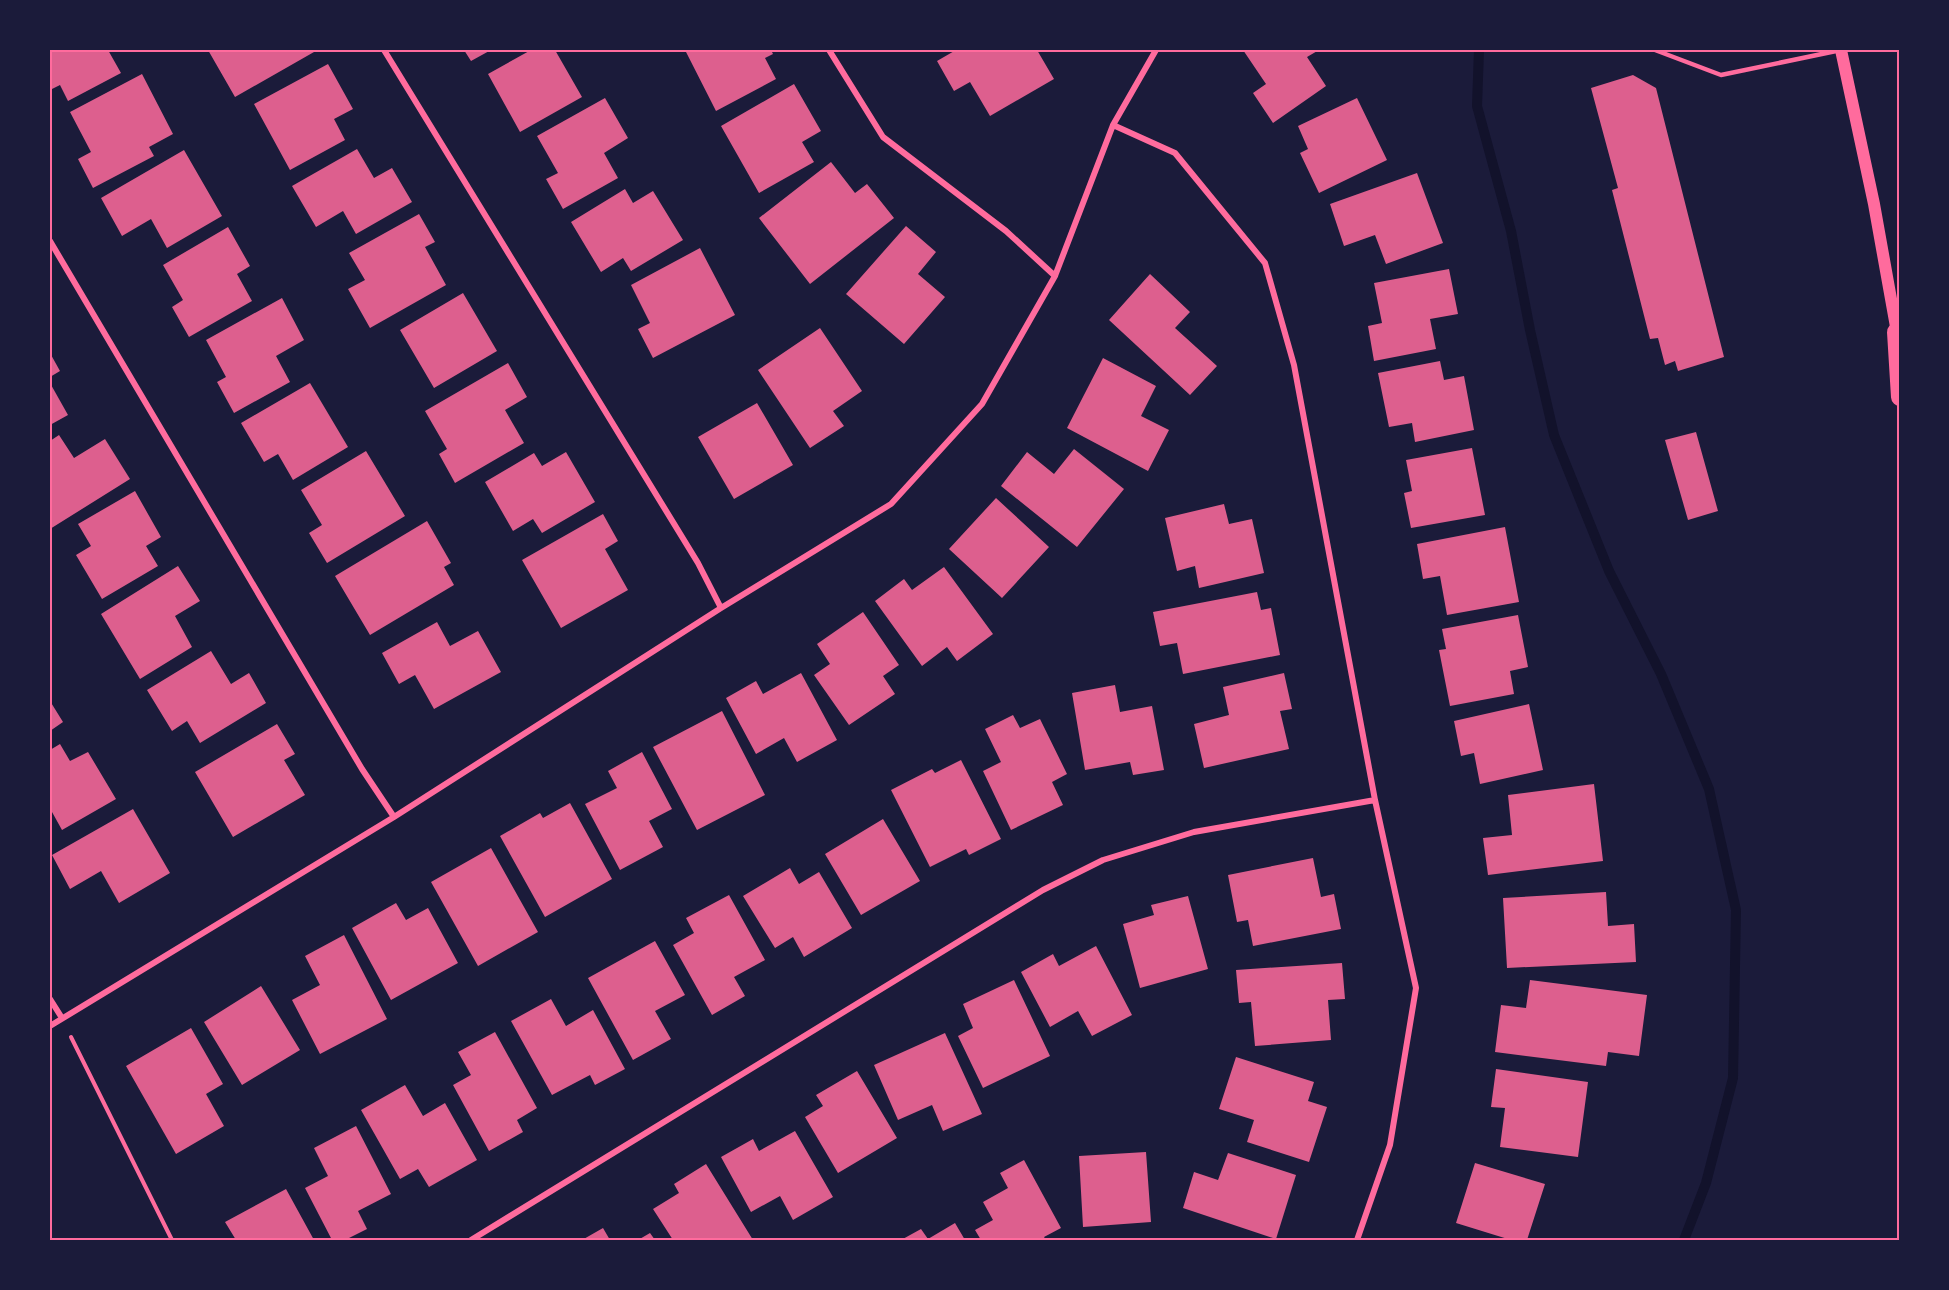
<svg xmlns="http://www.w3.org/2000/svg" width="1949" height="1290" viewBox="0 0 1949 1290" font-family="'Open Sans',sans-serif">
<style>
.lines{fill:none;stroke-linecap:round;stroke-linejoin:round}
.stream{stroke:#12122b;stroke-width:10}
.building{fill:#dd5f8e}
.path{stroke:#ff6b9d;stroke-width:4}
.service{stroke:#ff6b9d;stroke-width:4.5}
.minor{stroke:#ff6b9d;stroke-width:6}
.secondary{stroke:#ff6b9d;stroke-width:12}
.motorway{stroke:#ff6b9d;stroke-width:18}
.neatline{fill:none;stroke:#ff6b9d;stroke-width:2}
</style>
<rect width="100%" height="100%" fill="#1b1b3a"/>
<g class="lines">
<!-- stream -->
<path class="stream" d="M 1479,50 L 1477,106 L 1511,231 L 1530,330 L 1554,435 L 1609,571 L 1661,674 L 1709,789 L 1736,910 L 1733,1078 L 1706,1183 L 1684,1240"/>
</g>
<!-- building -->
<path class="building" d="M 50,50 L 108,50 L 121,73 L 68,101 L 60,85 L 50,90 Z
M 208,50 L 312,50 L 314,52 L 235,97 Z
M 464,50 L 491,50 L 471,61 Z
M 531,50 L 555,50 L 582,97 L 520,132 L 488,74 Z
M 685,50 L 771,50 L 773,54 L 765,58 L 776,79 L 716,111 Z
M 956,50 L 1037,50 L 1054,79 L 990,116 L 970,82 L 954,91 L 937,61 Z
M 1243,50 L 1319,50 L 1307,57 L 1326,86 L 1273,123 L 1253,93 L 1266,84 Z
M 328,64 L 353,109 L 334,119 L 345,140 L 290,170 L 254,104 Z
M 142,74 L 173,134 L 149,147 L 154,156 L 93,188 L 78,159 L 91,152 L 70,112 Z
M 1633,75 L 1656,88 L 1724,357 L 1678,371 L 1675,361 L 1665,365 L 1658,338 L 1650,339 L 1612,190 L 1618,188 L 1591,88 Z
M 794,84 L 821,131 L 802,142 L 814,162 L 759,193 L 721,126 Z
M 605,98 L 628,138 L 604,153 L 618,178 L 563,209 L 546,179 L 558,173 L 537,136 Z
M 1357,98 L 1387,160 L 1319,193 L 1300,153 L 1308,149 L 1298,126 Z
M 357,149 L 374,178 L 392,168 L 412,202 L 356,234 L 343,211 L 316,227 L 292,186 Z
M 184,150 L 222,216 L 167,248 L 151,219 L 122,236 L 101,198 Z
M 831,162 L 855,193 L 867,184 L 894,218 L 810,284 L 759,218 Z
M 1417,173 L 1443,243 L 1386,264 L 1375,235 L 1344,246 L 1330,204 Z
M 625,189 L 633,203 L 653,191 L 683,240 L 631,271 L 623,258 L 601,272 L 571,222 Z
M 419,214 L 435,242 L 425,247 L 446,285 L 370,328 L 348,289 L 365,280 L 349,253 Z
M 906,226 L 936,252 L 918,274 L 945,297 L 904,344 L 846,294 Z
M 228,227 L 250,266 L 237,274 L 252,301 L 189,337 L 172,307 L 183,300 L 163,265 Z
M 700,248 L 735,315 L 653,358 L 638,329 L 650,323 L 631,285 Z
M 1449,269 L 1458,314 L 1430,319 L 1436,349 L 1374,361 L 1368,326 L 1382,323 L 1374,283 Z
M 1150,274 L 1190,312 L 1175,328 L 1217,366 L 1190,395 L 1109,320 Z
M 463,293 L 497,351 L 434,388 L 400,330 Z
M 282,298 L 304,340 L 276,356 L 290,382 L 234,413 L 217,382 L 226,377 L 206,340 Z
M 820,328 L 862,391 L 833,411 L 844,426 L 810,448 L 758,370 Z
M 50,353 L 60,371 L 50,377 Z
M 1103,358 L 1156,386 L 1141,416 L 1169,430 L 1148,471 L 1067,428 Z
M 1440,361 L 1444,380 L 1464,376 L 1474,430 L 1415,442 L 1412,423 L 1389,427 L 1378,373 Z
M 508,363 L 527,397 L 505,410 L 524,443 L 455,483 L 439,454 L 447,449 L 425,411 Z
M 50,383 L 68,415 L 50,425 Z
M 310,383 L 348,447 L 293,480 L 278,454 L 264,462 L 241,423 Z
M 757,403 L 793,465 L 734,499 L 698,437 Z
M 1696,432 L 1718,511 L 1688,520 L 1665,440 Z
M 59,435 L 74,458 L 105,439 L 130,479 L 50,529 L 50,441 Z
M 1472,448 L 1485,515 L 1411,528 L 1404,493 L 1412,491 L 1406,460 Z
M 1074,449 L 1124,489 L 1077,547 L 1001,486 L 1027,452 L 1054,474 Z
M 366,451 L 405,516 L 327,563 L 309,533 L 322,525 L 301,490 Z
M 566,452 L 595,502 L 542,533 L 533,519 L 513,531 L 485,482 L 534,453 L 542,466 Z
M 135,491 L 161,537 L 146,546 L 158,566 L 102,599 L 76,555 L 91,546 L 78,524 Z
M 996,498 L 1049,547 L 1002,598 L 949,549 Z
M 1224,504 L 1229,524 L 1252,519 L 1264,573 L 1199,588 L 1195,566 L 1177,571 L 1165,518 Z
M 603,514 L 618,541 L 605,549 L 628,590 L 561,628 L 522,560 Z
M 427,521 L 451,563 L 444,567 L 454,585 L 370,635 L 335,576 Z
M 1505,527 L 1519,602 L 1447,615 L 1440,576 L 1423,579 L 1417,544 Z
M 178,566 L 200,601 L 175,616 L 192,647 L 140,679 L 101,614 Z
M 944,567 L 993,634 L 957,661 L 947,647 L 922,666 L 875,601 L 904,579 L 912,590 Z
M 1257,592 L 1261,610 L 1271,608 L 1280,655 L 1183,674 L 1177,643 L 1160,646 L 1153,612 Z
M 863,612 L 899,665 L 883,676 L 895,694 L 849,725 L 814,675 L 830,664 L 817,644 Z
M 1518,615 L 1528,667 L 1510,671 L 1514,694 L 1450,706 L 1439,650 L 1446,649 L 1442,629 Z
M 437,622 L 450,646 L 478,631 L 501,672 L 434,709 L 415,675 L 399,684 L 382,653 Z
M 211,651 L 231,684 L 249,673 L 266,703 L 200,743 L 187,721 L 172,731 L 147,690 Z
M 801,673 L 837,740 L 797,762 L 784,738 L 756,754 L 726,698 L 756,681 L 763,694 Z
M 1284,673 L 1292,709 L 1280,711 L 1289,749 L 1204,768 L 1194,724 L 1229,715 L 1223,687 Z
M 1115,685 L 1120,712 L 1152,706 L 1164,770 L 1133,775 L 1130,762 L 1085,770 L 1072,693 Z
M 50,701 L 63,722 L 50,731 Z
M 1529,704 L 1543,770 L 1480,784 L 1474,753 L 1461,756 L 1454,721 Z
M 722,711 L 765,795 L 697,830 L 653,747 Z
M 1013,715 L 1020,728 L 1040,719 L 1067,774 L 1052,782 L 1063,805 L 1011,830 L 983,771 L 1001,762 L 985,729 Z
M 277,724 L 295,754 L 284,760 L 305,795 L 233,837 L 195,772 Z
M 60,744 L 70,761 L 88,752 L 116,799 L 62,830 L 52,812 L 50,814 L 50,750 Z
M 642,752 L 672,809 L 649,821 L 663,847 L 620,870 L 585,804 L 617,788 L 608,771 Z
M 961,760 L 1001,839 L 969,855 L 966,849 L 930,867 L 891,790 L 932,769 L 935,773 Z
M 1594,784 L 1603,861 L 1488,875 L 1483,838 L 1512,835 L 1508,795 Z
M 570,803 L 612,879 L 545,917 L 500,836 L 540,813 L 543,818 Z
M 133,809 L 170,873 L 119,903 L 101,871 L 70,889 L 52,855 Z
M 883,819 L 920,881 L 861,915 L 825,854 Z
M 491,848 L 538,932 L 478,966 L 431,882 Z
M 1313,858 L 1321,897 L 1334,894 L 1341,929 L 1253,946 L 1248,920 L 1237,922 L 1228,875 Z
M 790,868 L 799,884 L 819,872 L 852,928 L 804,957 L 793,937 L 775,948 L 743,896 Z
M 1606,892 L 1608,926 L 1634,924 L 1636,962 L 1507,968 L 1503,898 Z
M 729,895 L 765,960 L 734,977 L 745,996 L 712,1015 L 673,945 L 694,933 L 686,918 Z
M 1188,896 L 1208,969 L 1140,988 L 1123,924 L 1154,915 L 1151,905 Z
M 396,903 L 406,920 L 428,908 L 458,963 L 391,1000 L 352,928 Z
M 344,935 L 387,1019 L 320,1054 L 292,1000 L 320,985 L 305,956 Z
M 655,941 L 685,995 L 655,1011 L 671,1039 L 633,1060 L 588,978 Z
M 1096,946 L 1132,1015 L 1092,1036 L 1078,1011 L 1050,1027 L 1021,972 L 1053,954 L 1059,966 Z
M 1342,963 L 1345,999 L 1328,1000 L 1331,1040 L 1255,1046 L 1251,1002 L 1239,1003 L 1236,970 Z
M 1014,980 L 1050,1056 L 983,1088 L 958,1036 L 973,1028 L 963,1004 Z
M 1530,980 L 1647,995 L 1639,1056 L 1608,1052 L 1606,1066 L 1495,1052 L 1501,1005 L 1526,1008 Z
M 261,986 L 300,1050 L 242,1085 L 204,1022 Z
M 551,999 L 566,1026 L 593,1010 L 625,1069 L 595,1085 L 590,1075 L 552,1095 L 511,1021 Z
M 191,1028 L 223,1084 L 206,1094 L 224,1126 L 176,1154 L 126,1066 Z
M 495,1032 L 537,1108 L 517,1120 L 523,1132 L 489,1151 L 453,1085 L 471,1075 L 458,1052 Z
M 945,1033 L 982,1114 L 943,1131 L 932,1105 L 898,1120 L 874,1065 Z
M 1236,1057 L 1314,1082 L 1308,1101 L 1327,1107 L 1309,1162 L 1247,1142 L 1254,1120 L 1219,1109 Z
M 1496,1069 L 1588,1082 L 1578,1157 L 1500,1147 L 1505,1108 L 1491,1107 Z
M 857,1071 L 897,1138 L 838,1173 L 805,1117 L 823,1106 L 816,1095 Z
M 405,1085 L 423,1116 L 445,1103 L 477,1160 L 429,1187 L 418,1169 L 400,1179 L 361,1110 Z
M 356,1126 L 391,1194 L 358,1211 L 367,1229 L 345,1240 L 332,1240 L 305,1188 L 328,1176 L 314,1148 Z
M 795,1131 L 833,1197 L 793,1220 L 780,1196 L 751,1212 L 721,1157 L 753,1139 L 759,1151 Z
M 1146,1152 L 1151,1222 L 1083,1227 L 1079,1156 Z
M 1228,1153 L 1296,1175 L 1276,1239 L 1183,1208 L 1194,1172 L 1218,1180 Z
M 1024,1160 L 1061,1228 L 1044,1237 L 1046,1240 L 981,1240 L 975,1230 L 993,1220 L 983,1202 L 1008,1188 L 1000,1173 Z
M 1475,1163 L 1545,1184 L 1527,1240 L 1511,1240 L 1456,1223 Z
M 706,1164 L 753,1240 L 673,1240 L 653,1209 L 679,1193 L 674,1184 Z
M 286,1189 L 314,1240 L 236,1240 L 225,1222 Z
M 955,1223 L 965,1240 L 901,1240 L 921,1229 L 928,1239 Z
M 603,1228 L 610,1240 L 582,1240 Z
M 650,1233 L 655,1240 L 638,1240 Z"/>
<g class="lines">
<!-- path -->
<path class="path" d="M 71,1037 L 172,1240"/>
<!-- service -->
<path class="service" d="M 1655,50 L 1721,75 L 1841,50"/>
<!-- minor -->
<path class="minor" d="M 384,50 L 698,563 L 721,608
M 829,50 L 883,137 L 1006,231 L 1055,276
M 1113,125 L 1175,153 L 1265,263 L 1294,365 L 1375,800 L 1416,988 L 1390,1145 L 1357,1240
M 50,241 L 362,769 L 394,817
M 50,999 L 62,1018
M 50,1026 L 394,817 L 721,608 L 891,504 L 982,404 L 1055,276 L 1113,125 L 1156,50
M 471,1240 L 1043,890 L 1103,860 L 1194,832 L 1375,800"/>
<!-- secondary -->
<path class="secondary" d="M 1841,50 L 1874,204 L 1898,338"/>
<!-- motorway -->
<path class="motorway" d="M 1896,332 L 1900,397"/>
</g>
<!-- border -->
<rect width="1949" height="1290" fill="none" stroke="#1b1b3a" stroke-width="102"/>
<rect x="51" y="51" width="1847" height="1188" class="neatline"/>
</svg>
